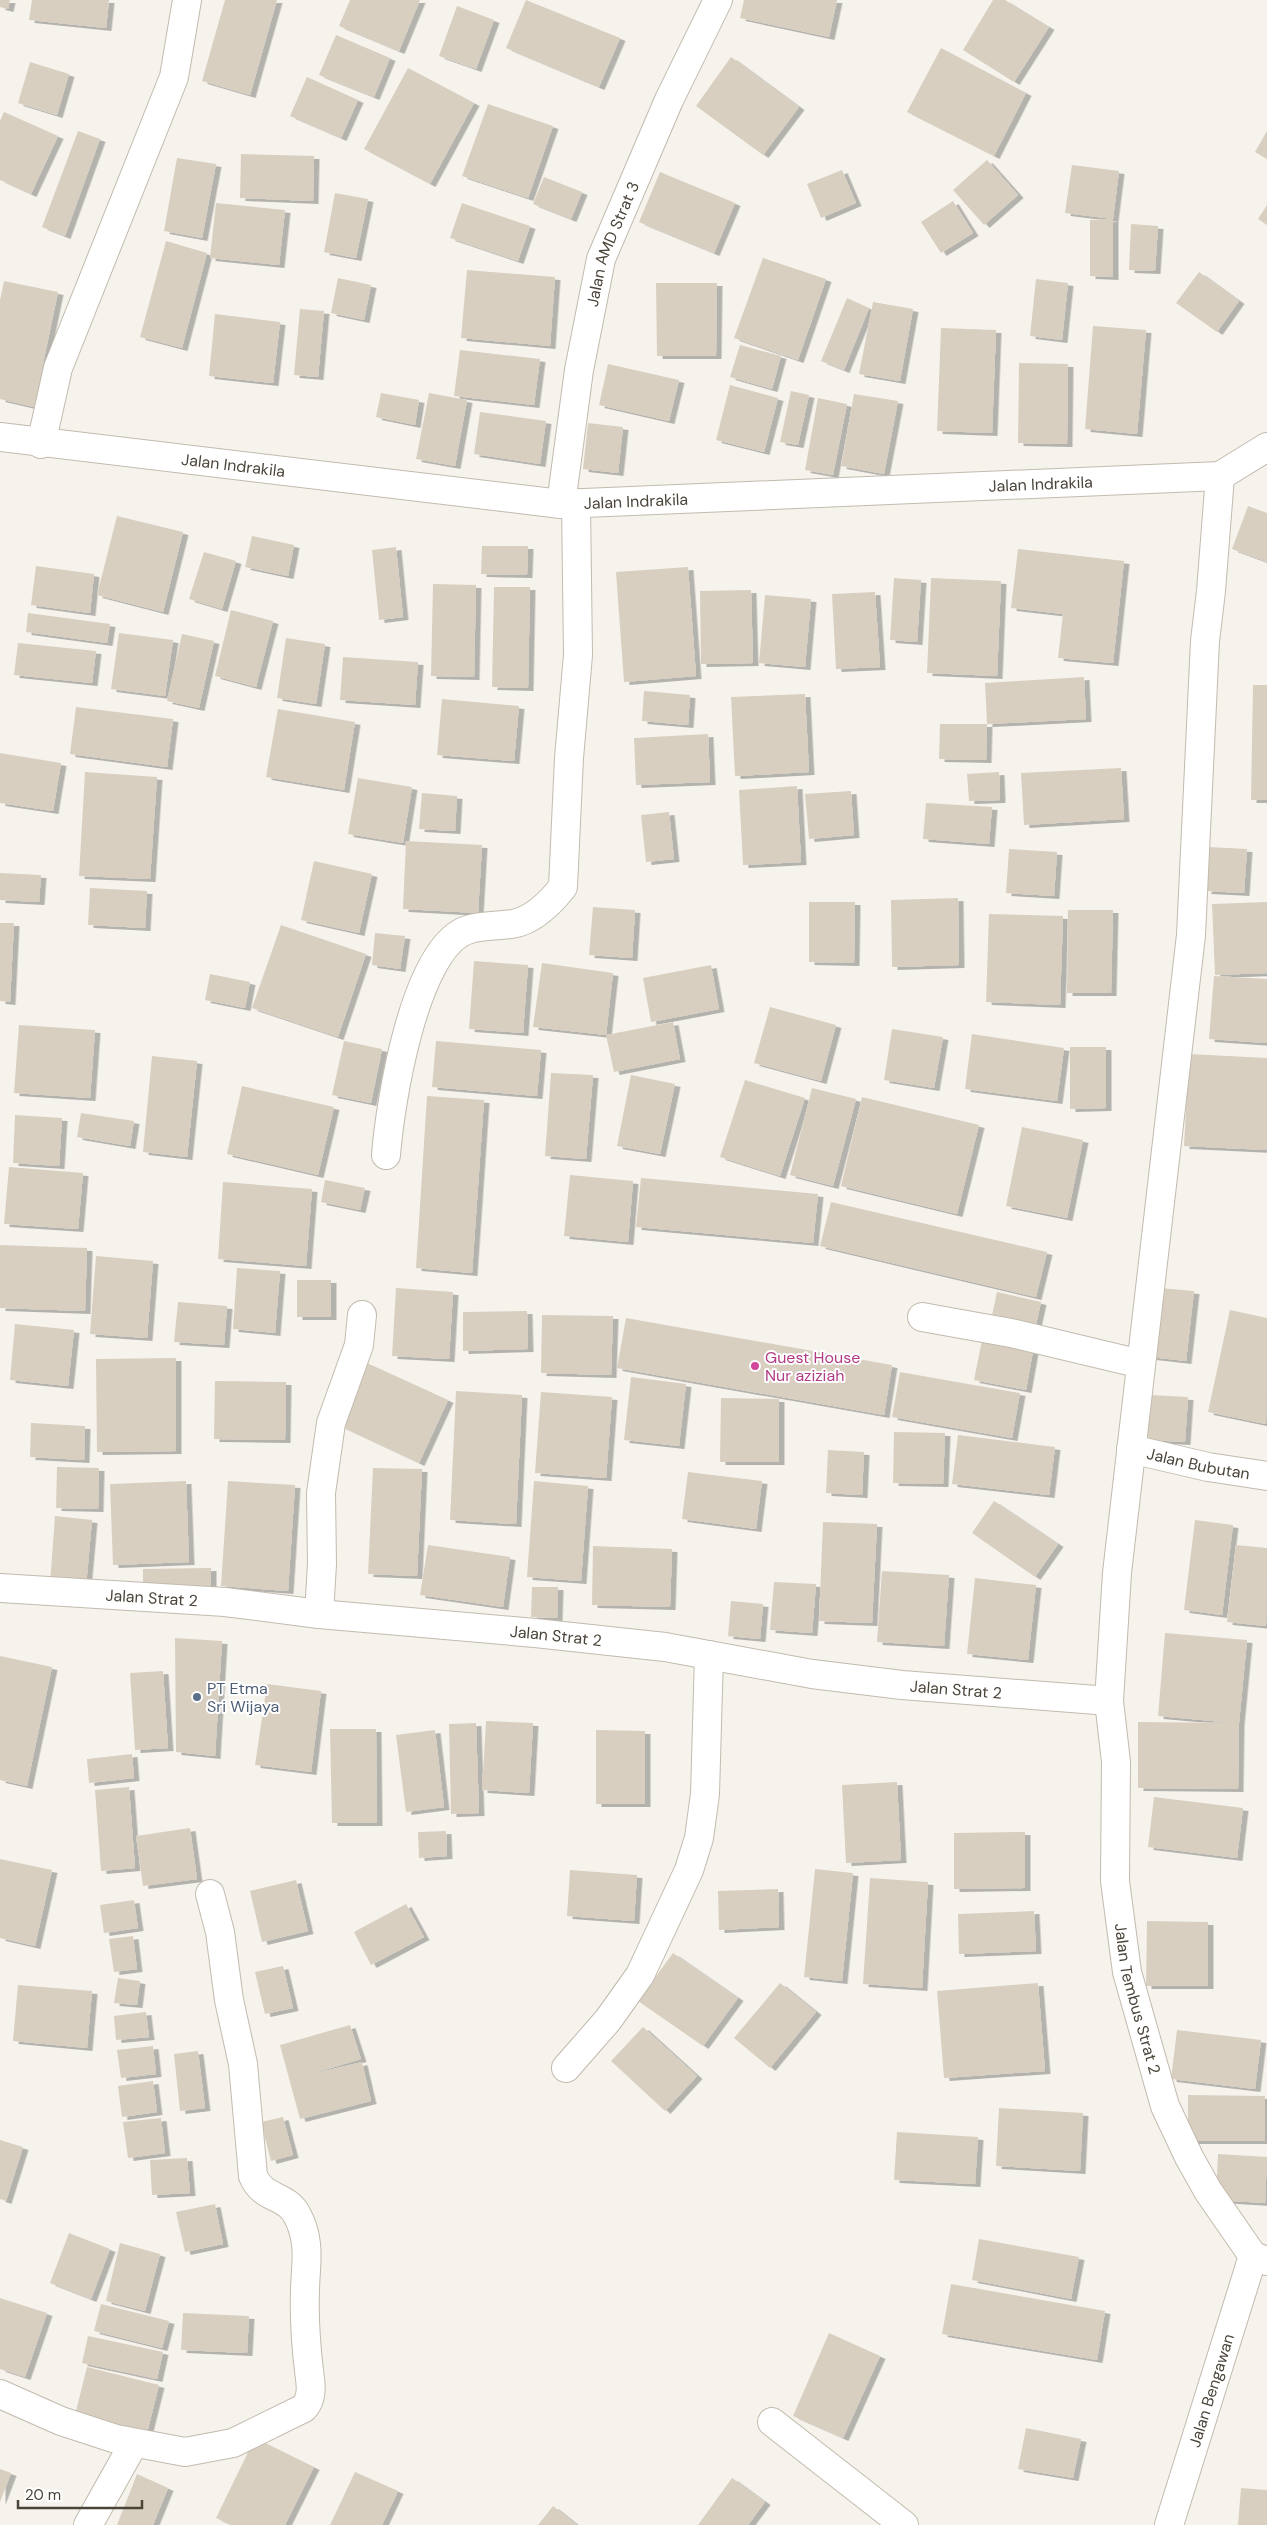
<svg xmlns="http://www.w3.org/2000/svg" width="1267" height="2525" viewBox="0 0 1267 2525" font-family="'DM Sans',sans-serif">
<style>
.building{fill:#d8cfc1;filter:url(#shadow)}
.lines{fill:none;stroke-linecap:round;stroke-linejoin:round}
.minor-casing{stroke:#c2bbae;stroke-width:30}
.tertiary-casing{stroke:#c2bbae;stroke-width:30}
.minor{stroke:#fff;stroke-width:28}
.tertiary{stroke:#fff;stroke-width:28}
.hotel-dot{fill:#d1479c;stroke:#fff;stroke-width:2}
.service-dot{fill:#5c6f8a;stroke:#fff;stroke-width:2}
.labels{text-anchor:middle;stroke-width:4;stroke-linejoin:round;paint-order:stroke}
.street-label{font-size:16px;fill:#4b4439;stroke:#fff}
.hotel-label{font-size:16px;fill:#b23c85;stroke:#fff;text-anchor:start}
.service-label{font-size:16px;fill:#4e5e75;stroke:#fff;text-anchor:start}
</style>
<defs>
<filter id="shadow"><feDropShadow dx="5.5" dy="3" stdDeviation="0" flood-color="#0004"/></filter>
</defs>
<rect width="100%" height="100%" fill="#f6f3ec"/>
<!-- building -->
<path class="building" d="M 0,0 L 10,0 L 8,9 L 0,7 Z
M 32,0 L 109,0 L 106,28 L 29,20 Z
M 225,0 L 277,0 L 250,95 L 202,81 Z
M 350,0 L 420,0 L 399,51 L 339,26 Z
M 526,0 L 620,38 L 599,87 L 506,48 Z
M 744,0 L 837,0 L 829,37 L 740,18 Z
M 993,0 L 1005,0 L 1049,27 L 1014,82 L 963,50 Z
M 457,6 L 494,20 L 476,69 L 439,56 Z
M 336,35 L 390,58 L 374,97 L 319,75 Z
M 941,48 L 1026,93 L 994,156 L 907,112 Z
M 731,57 L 799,107 L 763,155 L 696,106 Z
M 30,62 L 69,74 L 57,115 L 18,103 Z
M 408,68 L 474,103 L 430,184 L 364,149 Z
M 307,77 L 358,100 L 341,138 L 290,116 Z
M 488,104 L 553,126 L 528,198 L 462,176 Z
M 4,112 L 58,136 L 31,194 L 0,180 L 0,121 Z
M 78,131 L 100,139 L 65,236 L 42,227 Z
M 1267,131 L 1267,159 L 1255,152 Z
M 241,154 L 314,156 L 313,201 L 240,198 Z
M 177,158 L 216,164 L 202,238 L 164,231 Z
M 987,160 L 1018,195 L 984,225 L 953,190 Z
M 1072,165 L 1119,171 L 1113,219 L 1065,213 Z
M 842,170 L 856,203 L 821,218 L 807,184 Z
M 660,172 L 735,203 L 714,253 L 639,222 Z
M 544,177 L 582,192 L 571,219 L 533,204 Z
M 335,193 L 368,199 L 356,258 L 324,252 Z
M 953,201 L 973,233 L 941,253 L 921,222 Z
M 216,203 L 285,210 L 279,265 L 210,258 Z
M 462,203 L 530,226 L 518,261 L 450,238 Z
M 1267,205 L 1267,225 L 1258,219 Z
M 1113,219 L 1113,277 L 1090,276 L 1090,220 Z
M 1131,224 L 1158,226 L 1155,271 L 1129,270 Z
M 166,241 L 207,253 L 182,348 L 140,337 Z
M 763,258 L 826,279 L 798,360 L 734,338 Z
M 467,270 L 555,277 L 550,346 L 461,338 Z
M 1199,272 L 1239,301 L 1217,332 L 1176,303 Z
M 338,278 L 371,285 L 364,320 L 331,313 Z
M 1036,279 L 1068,283 L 1062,340 L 1030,336 Z
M 4,281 L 58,292 L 34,407 L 0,399 L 0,300 Z
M 656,283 L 717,283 L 716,356 L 657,356 Z
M 847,298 L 869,308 L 844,370 L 821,361 Z
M 873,302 L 913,309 L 900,381 L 859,374 Z
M 300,309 L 324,311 L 318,377 L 294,375 Z
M 215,314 L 280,322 L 273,383 L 209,376 Z
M 1093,326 L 1146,330 L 1137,434 L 1085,429 Z
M 941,328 L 996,330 L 992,433 L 937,431 Z
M 740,345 L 781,356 L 772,389 L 730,377 Z
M 460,350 L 540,359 L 534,405 L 454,396 Z
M 1019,363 L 1068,364 L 1067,444 L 1018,443 Z
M 608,364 L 679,380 L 669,421 L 599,405 Z
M 730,385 L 778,398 L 764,452 L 716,440 Z
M 791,391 L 809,395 L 798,445 L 780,442 Z
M 381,393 L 419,400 L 415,425 L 376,417 Z
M 429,393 L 467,400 L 455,466 L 416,459 Z
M 854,394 L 898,401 L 884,474 L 841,466 Z
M 818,398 L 847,404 L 833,475 L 805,470 Z
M 480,412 L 546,421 L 540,464 L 474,454 Z
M 588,423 L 623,427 L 618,473 L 583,469 Z
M 1248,506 L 1267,513 L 1267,562 L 1232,549 Z
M 117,516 L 183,532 L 163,612 L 97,595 Z
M 252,536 L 294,545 L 288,576 L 245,567 Z
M 482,546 L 528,546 L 527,575 L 481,574 Z
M 396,547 L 403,617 L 379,620 L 372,550 Z
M 1018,549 L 1124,561 L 1113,663 L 1058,658 L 1063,614 L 1011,608 Z
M 204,552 L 236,561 L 222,609 L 189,599 Z
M 36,566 L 94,574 L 90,613 L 31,605 Z
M 688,567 L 696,676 L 624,682 L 616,572 Z
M 894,578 L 921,580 L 917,642 L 890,640 Z
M 931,578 L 1001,581 L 997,676 L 927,673 Z
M 433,584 L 476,585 L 474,677 L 431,676 Z
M 494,587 L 530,587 L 528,688 L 492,687 Z
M 751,590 L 753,663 L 701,664 L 700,591 Z
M 875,592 L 880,667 L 836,669 L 832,594 Z
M 765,595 L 811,599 L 805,667 L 759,663 Z
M 231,610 L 273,621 L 256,687 L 215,676 Z
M 28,613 L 110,624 L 107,643 L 26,632 Z
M 119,633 L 173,640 L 165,696 L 111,689 Z
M 182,634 L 214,641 L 199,708 L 167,701 Z
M 286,638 L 325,644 L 316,704 L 277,698 Z
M 18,643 L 96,651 L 92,683 L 14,675 Z
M 343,657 L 418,662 L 415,705 L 340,700 Z
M 1084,677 L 1086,719 L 987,724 L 985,683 Z
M 1253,685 L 1267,685 L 1267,800 L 1251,800 Z
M 644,691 L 690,695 L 688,725 L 642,721 Z
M 805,694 L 809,772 L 735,776 L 731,697 Z
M 442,699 L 519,706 L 514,761 L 437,755 Z
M 76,707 L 173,719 L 167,767 L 70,754 Z
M 278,709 L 355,722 L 344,790 L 266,777 Z
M 940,724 L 987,724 L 986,760 L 939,759 Z
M 708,734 L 710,782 L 636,785 L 634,738 Z
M 0,753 L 61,763 L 53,811 L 0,803 Z
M 1121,768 L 1124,819 L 1024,825 L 1021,773 Z
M 85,772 L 157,777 L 150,879 L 79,876 Z
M 999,772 L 1000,800 L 969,801 L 967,774 Z
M 358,778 L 412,787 L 403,843 L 348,834 Z
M 797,786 L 801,862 L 743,865 L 739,790 Z
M 851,791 L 854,835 L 809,839 L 805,794 Z
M 422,793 L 457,796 L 455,831 L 419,829 Z
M 926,803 L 992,807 L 989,844 L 923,839 Z
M 669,812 L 674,859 L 646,862 L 641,815 Z
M 406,841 L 482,845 L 478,913 L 403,909 Z
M 1208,847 L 1247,849 L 1244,893 L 1206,891 Z
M 1009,849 L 1057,852 L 1054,896 L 1006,893 Z
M 314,861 L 372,874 L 359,933 L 301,920 Z
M 0,873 L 41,875 L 39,902 L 0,900 Z
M 90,888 L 147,891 L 145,928 L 88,925 Z
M 958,898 L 959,965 L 892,967 L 891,900 Z
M 809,902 L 855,902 L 854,963 L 809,962 Z
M 1267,902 L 1267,973 L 1215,975 L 1212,904 Z
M 593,907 L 635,910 L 632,958 L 589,955 Z
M 1068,910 L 1113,910 L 1111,993 L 1067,993 Z
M 989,914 L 1063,916 L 1060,1005 L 986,1002 Z
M 0,923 L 14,923 L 10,1002 L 0,1001 Z
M 281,925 L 366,954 L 338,1037 L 252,1008 Z
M 375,933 L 405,936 L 400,969 L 372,965 Z
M 474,961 L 528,965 L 523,1033 L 469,1029 Z
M 542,963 L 613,973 L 606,1035 L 533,1027 Z
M 711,965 L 719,1009 L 651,1022 L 643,978 Z
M 210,974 L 250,982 L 245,1008 L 205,1000 Z
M 1214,976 L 1267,979 L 1267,1043 L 1209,1039 Z
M 770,1007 L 836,1025 L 821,1081 L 754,1063 Z
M 673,1022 L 680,1059 L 614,1072 L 606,1035 Z
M 19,1025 L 95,1030 L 90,1098 L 14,1093 Z
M 892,1029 L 943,1037 L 934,1088 L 884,1080 Z
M 972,1034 L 1064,1048 L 1057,1101 L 965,1089 Z
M 344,1041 L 382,1049 L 371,1103 L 332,1095 Z
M 436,1041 L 541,1050 L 537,1096 L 432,1087 Z
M 1070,1047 L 1106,1047 L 1106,1108 L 1070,1109 Z
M 1189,1054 L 1267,1058 L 1267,1150 L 1184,1146 Z
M 152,1056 L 197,1061 L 187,1157 L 143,1152 Z
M 551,1073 L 593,1075 L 586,1159 L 545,1156 Z
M 631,1075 L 675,1084 L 660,1154 L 617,1146 Z
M 745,1080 L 805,1098 L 780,1176 L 720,1157 Z
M 242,1086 L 334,1107 L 318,1175 L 227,1154 Z
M 812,1088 L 856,1099 L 833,1186 L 790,1175 Z
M 427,1096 L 484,1100 L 472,1273 L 416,1268 Z
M 862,1097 L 979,1125 L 957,1214 L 841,1186 Z
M 81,1113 L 134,1121 L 130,1146 L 77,1137 Z
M 15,1115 L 62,1118 L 59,1166 L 13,1163 Z
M 1022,1127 L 1083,1140 L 1067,1218 L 1006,1206 Z
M 9,1167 L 83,1173 L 78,1229 L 4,1224 Z
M 570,1175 L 633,1181 L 628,1242 L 564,1236 Z
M 641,1178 L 818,1194 L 813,1243 L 636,1227 Z
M 325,1180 L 365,1188 L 360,1210 L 321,1202 Z
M 223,1182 L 312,1189 L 306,1266 L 218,1259 Z
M 831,1202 L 1047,1252 L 1036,1297 L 820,1246 Z
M 0,1245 L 87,1248 L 85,1311 L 0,1308 Z
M 96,1256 L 153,1261 L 147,1338 L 90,1334 Z
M 237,1268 L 280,1271 L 275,1333 L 233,1329 Z
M 297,1280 L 331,1280 L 331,1317 L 297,1317 Z
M 396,1288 L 453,1292 L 449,1359 L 392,1356 Z
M 1160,1288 L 1194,1291 L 1186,1361 L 1151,1357 Z
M 997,1292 L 1041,1302 L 1035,1329 L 991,1320 Z
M 178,1302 L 227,1306 L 224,1345 L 174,1342 Z
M 1230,1310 L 1267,1318 L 1266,1424 L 1208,1412 Z
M 527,1311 L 528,1349 L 463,1351 L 463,1312 Z
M 542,1315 L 613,1316 L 611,1375 L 541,1373 Z
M 626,1318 L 892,1365 L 884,1415 L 617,1368 Z
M 15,1324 L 74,1330 L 68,1386 L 10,1380 Z
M 982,1340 L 1033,1351 L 1026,1390 L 974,1380 Z
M 176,1358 L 176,1451 L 97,1452 L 96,1359 Z
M 367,1363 L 448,1400 L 419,1463 L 338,1425 Z
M 900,1372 L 1020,1393 L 1012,1438 L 892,1417 Z
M 631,1377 L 686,1384 L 679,1446 L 624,1440 Z
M 215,1381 L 286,1382 L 285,1440 L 214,1439 Z
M 456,1391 L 522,1395 L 516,1524 L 450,1520 Z
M 541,1392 L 612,1397 L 606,1478 L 535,1473 Z
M 1150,1395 L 1188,1397 L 1185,1442 L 1148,1440 Z
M 721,1398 L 779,1399 L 779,1462 L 720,1462 Z
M 31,1423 L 85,1426 L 84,1460 L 30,1457 Z
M 894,1432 L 945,1433 L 943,1484 L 893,1483 Z
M 958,1435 L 1055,1447 L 1049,1495 L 952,1484 Z
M 828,1450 L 864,1452 L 862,1495 L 826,1493 Z
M 57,1467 L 99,1468 L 98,1509 L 56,1508 Z
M 373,1468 L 422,1469 L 417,1576 L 368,1574 Z
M 688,1472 L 762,1481 L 756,1529 L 682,1519 Z
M 186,1481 L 189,1562 L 113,1565 L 110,1484 Z
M 228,1481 L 295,1485 L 288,1591 L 221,1586 Z
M 534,1481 L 588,1486 L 581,1581 L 527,1577 Z
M 994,1501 L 1058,1544 L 1035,1577 L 972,1533 Z
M 55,1516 L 92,1520 L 86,1586 L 50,1584 Z
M 1195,1520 L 1233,1525 L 1222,1615 L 1184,1610 Z
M 823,1522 L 877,1524 L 872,1623 L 819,1621 Z
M 428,1545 L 510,1557 L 503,1607 L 420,1595 Z
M 1236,1545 L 1267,1548 L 1266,1626 L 1227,1622 Z
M 593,1546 L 672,1549 L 670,1607 L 592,1605 Z
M 211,1568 L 211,1595 L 143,1596 L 143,1569 Z
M 882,1571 L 949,1575 L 944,1646 L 877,1642 Z
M 975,1578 L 1036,1585 L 1028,1660 L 967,1654 Z
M 774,1582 L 816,1584 L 812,1633 L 770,1630 Z
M 532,1587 L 558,1587 L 557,1618 L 531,1617 Z
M 731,1601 L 763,1604 L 760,1639 L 728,1636 Z
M 1165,1633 L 1247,1640 L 1239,1723 L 1238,1789 L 1138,1788 L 1138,1722 L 1235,1723 L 1158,1716 Z
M 175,1638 L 222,1641 L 215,1756 L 176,1752 Z
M 0,1656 L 52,1667 L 27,1786 L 0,1780 Z
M 163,1671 L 168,1748 L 135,1750 L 130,1673 Z
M 267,1684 L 321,1691 L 311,1772 L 255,1765 Z
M 486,1721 L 533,1723 L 529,1793 L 482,1790 Z
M 476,1723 L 479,1813 L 451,1814 L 449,1724 Z
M 330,1729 L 376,1729 L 377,1823 L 332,1823 Z
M 435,1730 L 444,1807 L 406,1812 L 396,1735 Z
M 596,1730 L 645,1731 L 645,1804 L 596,1804 Z
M 132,1754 L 134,1778 L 89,1783 L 87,1759 Z
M 897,1782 L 901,1860 L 846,1863 L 842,1785 Z
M 129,1787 L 135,1868 L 101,1871 L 95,1790 Z
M 1154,1797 L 1243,1808 L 1237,1858 L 1148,1847 Z
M 190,1828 L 197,1879 L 143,1886 L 136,1836 Z
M 446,1831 L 447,1856 L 419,1858 L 418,1832 Z
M 1025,1832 L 1025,1888 L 954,1889 L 954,1833 Z
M 0,1859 L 52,1870 L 35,1946 L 0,1938 Z
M 815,1869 L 853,1873 L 842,1981 L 804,1977 Z
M 570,1870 L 637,1875 L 634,1921 L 567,1916 Z
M 870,1878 L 928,1882 L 922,1988 L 863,1984 Z
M 296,1880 L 308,1931 L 262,1942 L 250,1891 Z
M 778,1889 L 779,1927 L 719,1930 L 718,1891 Z
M 134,1900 L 138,1928 L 104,1933 L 100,1905 Z
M 406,1904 L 424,1937 L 371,1965 L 354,1932 Z
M 1034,1911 L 1036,1951 L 959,1954 L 958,1914 Z
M 1147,1921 L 1208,1922 L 1208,1986 L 1146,1986 Z
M 133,1936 L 137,1969 L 114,1972 L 109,1939 Z
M 673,1953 L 738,1998 L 703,2046 L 638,2001 Z
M 283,1966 L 293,2008 L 265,2014 L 255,1972 Z
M 118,1978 L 140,1981 L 137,2005 L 114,2003 Z
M 780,1983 L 816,2012 L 770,2068 L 734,2038 Z
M 1038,1983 L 1045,2071 L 944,2078 L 937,1991 Z
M 18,1985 L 92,1991 L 87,2048 L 13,2041 Z
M 146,2012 L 149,2037 L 116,2040 L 114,2016 Z
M 350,2025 L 361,2059 L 304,2076 L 362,2062 L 371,2101 L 300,2119 L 280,2045 Z
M 643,2027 L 697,2076 L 665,2111 L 611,2061 Z
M 1177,2030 L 1261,2040 L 1255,2089 L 1171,2079 Z
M 153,2046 L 156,2074 L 121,2078 L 117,2050 Z
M 198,2051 L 205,2108 L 180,2111 L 174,2054 Z
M 153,2081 L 157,2112 L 122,2117 L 118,2086 Z
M 1188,2095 L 1265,2096 L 1265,2141 L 1188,2141 Z
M 999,2108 L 1083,2113 L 1080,2171 L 996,2166 Z
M 283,2117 L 293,2155 L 271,2161 L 261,2122 Z
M 161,2118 L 165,2153 L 128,2158 L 123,2122 Z
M 897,2132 L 978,2137 L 975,2184 L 894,2180 Z
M 0,2140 L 23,2147 L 6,2201 L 0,2199 Z
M 1218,2154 L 1267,2157 L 1265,2203 L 1216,2200 Z
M 187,2158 L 190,2193 L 152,2195 L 150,2160 Z
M 215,2204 L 223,2244 L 185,2252 L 176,2212 Z
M 69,2233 L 110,2249 L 91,2299 L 50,2283 Z
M 979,2239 L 1079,2257 L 1071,2299 L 972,2280 Z
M 120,2243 L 160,2254 L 145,2311 L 106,2301 Z
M 951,2284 L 1105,2311 L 1097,2360 L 942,2334 Z
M 0,2298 L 47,2313 L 25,2377 L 0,2369 Z
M 101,2304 L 169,2321 L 162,2348 L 94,2331 Z
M 183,2313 L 249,2316 L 247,2353 L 181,2350 Z
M 829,2333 L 880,2356 L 843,2438 L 793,2416 Z
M 88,2336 L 163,2352 L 157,2379 L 82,2363 Z
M 87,2367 L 159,2385 L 146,2437 L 74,2419 Z
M 1026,2428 L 1081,2439 L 1073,2478 L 1018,2469 Z
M 255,2438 L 314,2467 L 285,2525 L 232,2525 L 216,2518 Z
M 0,2469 L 11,2473 L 0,2502 Z
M 355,2472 L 398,2491 L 382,2525 L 330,2525 Z
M 137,2474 L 168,2488 L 153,2525 L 117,2525 Z
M 732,2478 L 765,2502 L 748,2525 L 698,2525 Z
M 1241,2488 L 1267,2490 L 1267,2525 L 1238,2525 Z
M 553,2506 L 577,2525 L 538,2525 Z"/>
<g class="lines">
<defs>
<g id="minor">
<path d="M 41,444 L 58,368 L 174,77 L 187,0"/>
<path id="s1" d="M 561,504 L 579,370 L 601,259 L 669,100 L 718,0"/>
<path d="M 386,1155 C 390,1104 414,949 467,930 C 481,925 498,926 512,924 C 532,921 551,902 563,887 L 569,758 L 578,655 L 576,503"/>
<path d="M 922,1317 L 1011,1333 L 1141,1364"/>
<path id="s2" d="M 1131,1449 L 1208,1467 L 1267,1476"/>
<path id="s3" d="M 0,1588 L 225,1602 L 319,1614 L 535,1633 L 665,1647 L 812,1674 L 902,1685 L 1109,1701"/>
<path d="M 319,1614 L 322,1564 L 321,1493 L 331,1423 L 359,1345 L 362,1315"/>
<path d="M 566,2068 L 608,2020 L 640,1975 L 689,1870 L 699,1838 L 705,1794 L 709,1655"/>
<path d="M 0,2394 L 61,2421 L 116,2439 L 185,2452 L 233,2443 L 304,2408 C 313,2398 311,2384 309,2371 C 306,2345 304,2317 305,2291 C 305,2275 308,2260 306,2244 C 305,2235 302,2224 297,2215 C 286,2194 263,2200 253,2176 L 243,2064 L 229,2000 L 220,1932 L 210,1894"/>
<path d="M 772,2422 L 904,2525"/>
<path d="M 88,2525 L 134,2443"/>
<path id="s4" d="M 1169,2525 L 1253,2256"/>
</g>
<g id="tertiary">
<path id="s5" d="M 0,437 L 561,504 L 1220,476 L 1267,447"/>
<path id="s6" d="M 1220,476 L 1211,591 L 1205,641 L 1191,935 L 1117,1573 L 1109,1701 L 1116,1762 L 1115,1881 L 1127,1972 L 1165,2106 L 1189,2157 L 1208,2191 L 1253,2256 L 1267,2261"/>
</g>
</defs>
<!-- minor casing -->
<use href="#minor" class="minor-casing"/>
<!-- tertiary casing -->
<use href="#tertiary" class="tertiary-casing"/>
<!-- minor -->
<use href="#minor" class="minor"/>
<!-- tertiary -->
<use href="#tertiary" class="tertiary"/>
</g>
<!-- markers -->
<circle class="hotel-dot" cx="755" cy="1366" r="5"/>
<circle class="service-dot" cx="197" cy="1697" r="5"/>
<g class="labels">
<!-- street labels -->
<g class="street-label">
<text dy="6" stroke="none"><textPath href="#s1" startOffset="266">Jalan AMD Strat 3</textPath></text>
<text dy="6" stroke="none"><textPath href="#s5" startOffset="235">Jalan Indrakila</textPath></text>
<text dy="6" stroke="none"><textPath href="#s5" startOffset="1045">Jalan Indrakila</textPath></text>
<text dy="6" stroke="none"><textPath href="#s5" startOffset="640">Jalan Indrakila</textPath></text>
<text dy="6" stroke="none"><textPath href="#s2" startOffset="69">Jalan Bubutan</textPath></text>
<text dy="6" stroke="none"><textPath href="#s3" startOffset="152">Jalan Strat 2</textPath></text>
<text dy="6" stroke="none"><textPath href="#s3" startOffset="558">Jalan Strat 2</textPath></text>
<text dy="6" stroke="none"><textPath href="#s3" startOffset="962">Jalan Strat 2</textPath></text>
<text dy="6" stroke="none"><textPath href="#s6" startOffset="1531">Jalan Tembus Strat 2</textPath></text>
<text dy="6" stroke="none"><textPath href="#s4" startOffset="141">Jalan Bengawan</textPath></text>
</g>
<!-- hotel labels -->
<g class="hotel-label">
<text x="765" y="1363">Guest House<tspan x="765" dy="18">Nur aziziah</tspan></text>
</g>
<!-- service labels -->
<g class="service-label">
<text x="207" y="1694">PT Etma<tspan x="207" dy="18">Sri Wijaya</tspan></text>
</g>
</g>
<!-- scale -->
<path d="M18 2500v8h124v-8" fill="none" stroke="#4b4439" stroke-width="2.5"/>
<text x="25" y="2500" font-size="15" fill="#4b4439" stroke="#ffffff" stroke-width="4" paint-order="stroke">20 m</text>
</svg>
